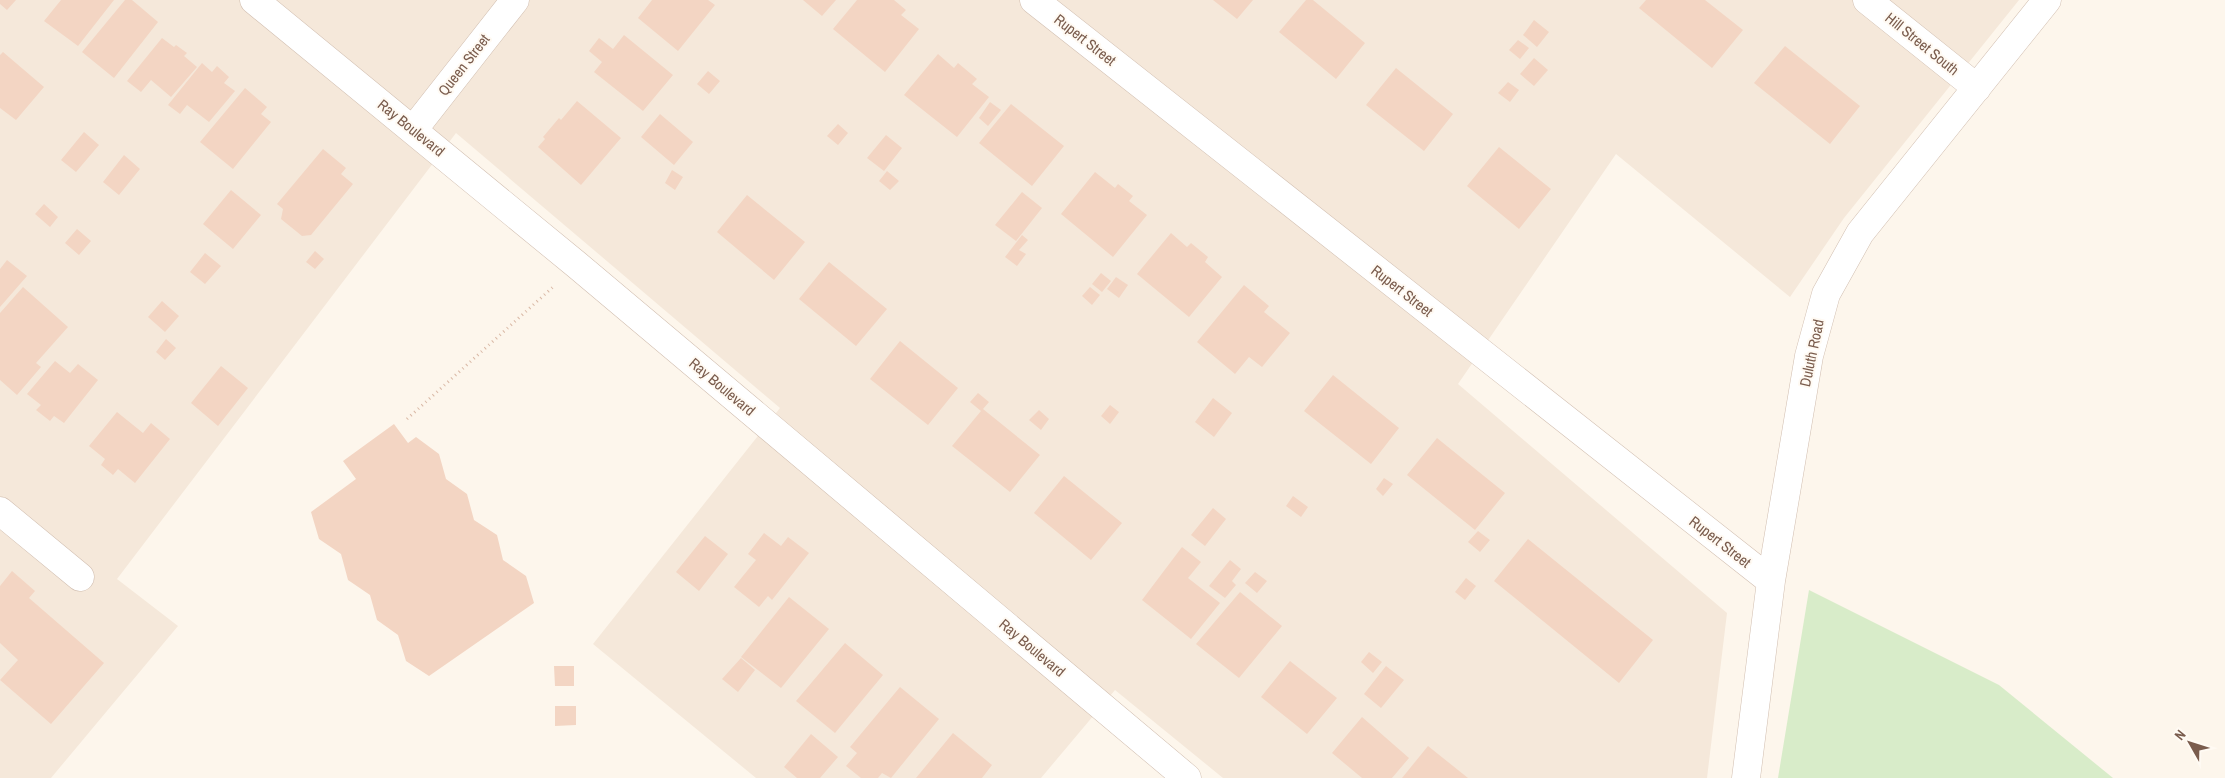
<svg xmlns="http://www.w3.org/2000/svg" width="2225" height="778" viewBox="0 0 2225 778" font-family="'Archivo Narrow',sans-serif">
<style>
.residential{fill:#f5e8da}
.green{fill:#d8ecc9}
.building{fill:#f3d5c3}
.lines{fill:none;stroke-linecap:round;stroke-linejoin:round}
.street-casing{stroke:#d1beb0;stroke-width:29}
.path{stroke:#d9b8a5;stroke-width:3;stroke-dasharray:1 4;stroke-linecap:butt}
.street{stroke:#fff;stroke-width:28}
.labels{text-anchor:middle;stroke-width:4;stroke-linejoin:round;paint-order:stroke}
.street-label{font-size:15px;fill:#7a5c4d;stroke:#fffaf3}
</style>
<rect width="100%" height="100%" fill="#fdf6ec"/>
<!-- residential -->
<path class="residential" d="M 0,0 L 2019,0 L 1844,218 L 1790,297 L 1616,154 L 1458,384 L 1727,613 L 1707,778 L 1223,778 L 1115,690 L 1041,778 L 756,778 L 593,644 L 780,408 L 456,133 L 117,579 L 178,626 L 51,778 L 0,778 Z"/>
<!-- green -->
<path class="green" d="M 1809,590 L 1999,685 L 2113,778 L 1778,778 Z"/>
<!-- building -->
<path class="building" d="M 0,0 L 16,0 L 7,10 L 0,4 Z
M 61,0 L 114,0 L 78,46 L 44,21 Z
M 125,0 L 132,0 L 158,22 L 114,78 L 82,52 Z
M 652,0 L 708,0 L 715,5 L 678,51 L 638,18 Z
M 803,0 L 836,0 L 822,16 Z
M 857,0 L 894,0 L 906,10 L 901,15 L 919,29 L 885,72 L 833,29 Z
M 1213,0 L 1253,0 L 1237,19 Z
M 1306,0 L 1313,0 L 1365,43 L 1336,79 L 1279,32 Z
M 1646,0 L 1705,0 L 1743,30 L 1712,68 L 1639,8 Z
M 1534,20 L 1549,32 L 1537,47 L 1523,35 Z
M 624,35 L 673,75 L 643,111 L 594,72 L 602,62 L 589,51 L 599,38 L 613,49 Z
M 162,38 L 174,47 L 176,45 L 187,53 L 184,56 L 197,67 L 171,97 L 151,80 L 141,92 L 127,81 Z
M 1518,40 L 1529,48 L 1520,59 L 1509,50 Z
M 1785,46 L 1860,106 L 1830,144 L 1754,83 Z
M 3,52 L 44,87 L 16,120 L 0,108 L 0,55 Z
M 938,54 L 954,68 L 958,63 L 977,79 L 972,84 L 989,97 L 957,137 L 904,95 Z
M 1534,58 L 1548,70 L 1534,86 L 1520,74 Z
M 202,63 L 212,72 L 217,66 L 229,77 L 224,83 L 235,91 L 209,122 L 187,105 L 180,114 L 168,105 Z
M 1396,68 L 1453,114 L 1424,151 L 1366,105 Z
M 708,71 L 720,81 L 709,94 L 697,84 Z
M 1508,82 L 1519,90 L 1510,102 L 1498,93 Z
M 245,88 L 267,107 L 261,114 L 271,122 L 233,169 L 200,142 Z
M 577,101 L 621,138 L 581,185 L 538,147 L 545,139 L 543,137 L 559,118 L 561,120 Z
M 990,102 L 1001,110 L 988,126 L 979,118 Z
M 1011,104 L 1064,146 L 1032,186 L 979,143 Z
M 660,114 L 693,142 L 674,165 L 641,137 Z
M 838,124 L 848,133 L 838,145 L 827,136 Z
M 84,132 L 99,145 L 76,172 L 61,160 Z
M 886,135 L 902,148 L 884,171 L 867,158 Z
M 1499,147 L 1551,189 L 1519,229 L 1467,186 Z
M 323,149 L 346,168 L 341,174 L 353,184 L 311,235 L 302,236 L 281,219 L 283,209 L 277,204 Z
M 124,155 L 140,169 L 119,195 L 103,182 Z
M 672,170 L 683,177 L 675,190 L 665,183 Z
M 887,171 L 899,181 L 890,190 L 879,181 Z
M 1095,172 L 1115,188 L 1118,184 L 1133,196 L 1129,201 L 1147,215 L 1113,257 L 1061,214 Z
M 231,190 L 261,215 L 233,249 L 203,224 Z
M 1022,192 L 1042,208 L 1016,241 L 995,225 Z
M 747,195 L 805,242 L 774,280 L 717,232 Z
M 44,204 L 58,217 L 50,227 L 35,214 Z
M 77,229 L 91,241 L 79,255 L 65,243 Z
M 1171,233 L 1187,247 L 1191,243 L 1208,257 L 1205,262 L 1222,277 L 1189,317 L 1137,274 Z
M 1022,235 L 1028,240 L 1019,250 L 1026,254 L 1017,266 L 1005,257 Z
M 315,251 L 324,259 L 315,269 L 306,262 Z
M 205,253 L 221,266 L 205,284 L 190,272 Z
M 7,260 L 27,276 L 0,307 L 0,269 Z
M 829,262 L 887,309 L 856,346 L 799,299 Z
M 1101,273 L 1111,281 L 1102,292 L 1092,284 Z
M 1116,277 L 1128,285 L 1119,298 L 1107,289 Z
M 1244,285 L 1269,306 L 1264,312 L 1290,333 L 1262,367 L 1249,357 L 1235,374 L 1197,342 Z
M 23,287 L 68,327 L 36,363 L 41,367 L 17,395 L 0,380 L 0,313 Z
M 1090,287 L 1100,295 L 1092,305 L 1082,296 Z
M 162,301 L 179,316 L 165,332 L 148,317 Z
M 166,339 L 176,348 L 165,360 L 156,352 Z
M 900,341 L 958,388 L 928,425 L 870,379 Z
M 55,361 L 70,373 L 78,364 L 98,380 L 64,423 L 54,416 L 50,421 L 36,410 L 41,405 L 27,394 Z
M 221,366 L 248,388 L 218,426 L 191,403 Z
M 1333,375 L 1399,428 L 1371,464 L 1304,411 Z
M 978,393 L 989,402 L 983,409 L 1040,455 L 1010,492 L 952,446 L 981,411 L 970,402 Z
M 1213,398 L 1232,413 L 1214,437 L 1195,422 Z
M 1110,405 L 1119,412 L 1110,424 L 1101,416 Z
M 1039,410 L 1049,419 L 1041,430 L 1029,420 Z
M 117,412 L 143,433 L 151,423 L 170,439 L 135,483 L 118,469 L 113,475 L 101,465 L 105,459 L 89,446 Z
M 394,424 L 408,443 L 416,437 L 439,454 L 446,479 L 467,494 L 474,520 L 497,535 L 503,560 L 526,576 L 534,603 L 429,676 L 406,661 L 398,635 L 377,620 L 370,595 L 348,580 L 341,554 L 319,539 L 311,512 L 356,479 L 343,461 Z
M 1437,438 L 1505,493 L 1475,530 L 1407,475 Z
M 1064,476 L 1122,523 L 1091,560 L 1034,513 Z
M 1384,478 L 1393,484 L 1383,496 L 1376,489 Z
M 1293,496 L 1308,507 L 1301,517 L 1286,506 Z
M 1213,508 L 1226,519 L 1205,546 L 1191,535 Z
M 1478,531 L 1490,540 L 1480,552 L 1468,542 Z
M 764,533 L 781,546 L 788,537 L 809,553 L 772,600 L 768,596 L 759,607 L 734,587 L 756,560 L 748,554 Z
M 705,536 L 728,554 L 699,591 L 676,572 Z
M 1528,539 L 1653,640 L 1619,683 L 1494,581 Z
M 1182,547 L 1201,562 L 1188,578 L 1220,603 L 1191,639 L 1142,600 Z
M 1230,560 L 1241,569 L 1232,581 L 1236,585 L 1225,598 L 1209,586 Z
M 12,571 L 35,591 L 29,598 L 104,663 L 51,724 L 0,680 L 18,660 L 0,643 L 0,586 Z
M 1255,572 L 1267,581 L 1257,593 L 1245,583 Z
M 1466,578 L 1476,586 L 1465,600 L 1455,592 Z
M 1240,592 L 1282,626 L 1239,678 L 1196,644 Z
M 789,597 L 829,629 L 781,688 L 741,657 Z
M 845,643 L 883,675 L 835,733 L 796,701 Z
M 1369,652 L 1382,662 L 1373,673 L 1361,662 Z
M 741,658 L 755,670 L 738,692 L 722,679 Z
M 1290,661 L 1337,698 L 1307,734 L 1261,697 Z
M 554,666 L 574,666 L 574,686 L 555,686 Z
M 1386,666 L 1404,680 L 1381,708 L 1364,694 Z
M 900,687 L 939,719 L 891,778 L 882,773 L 878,778 L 861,778 L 846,766 L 857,753 L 850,747 Z
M 555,706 L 576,706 L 576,725 L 555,726 Z
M 1362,717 L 1409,758 L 1392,778 L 1362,778 L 1332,753 Z
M 953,733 L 992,765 L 982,778 L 916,778 Z
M 811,734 L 838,757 L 820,778 L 797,778 L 784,767 Z
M 1428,746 L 1468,778 L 1402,778 Z"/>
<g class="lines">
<defs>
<path id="street" d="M 254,0 L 577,265 L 1187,778
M 1034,0 L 1771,581
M 1867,0 L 1977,88
M 413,130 L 515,0
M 0,511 L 80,577
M 1746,778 L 1771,581 L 1809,356 L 1826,294 L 1860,233 L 2047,0"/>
</defs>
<!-- street casing -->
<use href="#street" class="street-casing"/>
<!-- path -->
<path class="path" d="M 407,419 L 553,287"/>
<!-- street -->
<use href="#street" class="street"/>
</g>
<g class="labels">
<!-- street labels -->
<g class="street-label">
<text transform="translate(1085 40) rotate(38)" y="5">Rupert Street</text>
<text transform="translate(1922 44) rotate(39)" y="5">Hill Street South</text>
<text transform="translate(464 65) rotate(-52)" y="5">Queen Street</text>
<text transform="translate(411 128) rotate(39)" y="5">Ray Boulevard</text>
<text transform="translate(1402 291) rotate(38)" y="5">Rupert Street</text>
<text transform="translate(1812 353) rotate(-78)" y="5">Duluth Road</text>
<text transform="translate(722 387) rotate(40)" y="5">Ray Boulevard</text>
<text transform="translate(1720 542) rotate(38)" y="5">Rupert Street</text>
<text transform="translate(1032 648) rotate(40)" y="5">Ray Boulevard</text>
</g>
</g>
<!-- north arrow -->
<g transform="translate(2190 743) rotate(309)" stroke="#fffaf3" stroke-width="4" paint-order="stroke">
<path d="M0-4L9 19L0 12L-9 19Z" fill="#7a5c4d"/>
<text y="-8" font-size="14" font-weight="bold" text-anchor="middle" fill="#7a5c4d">N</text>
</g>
</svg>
